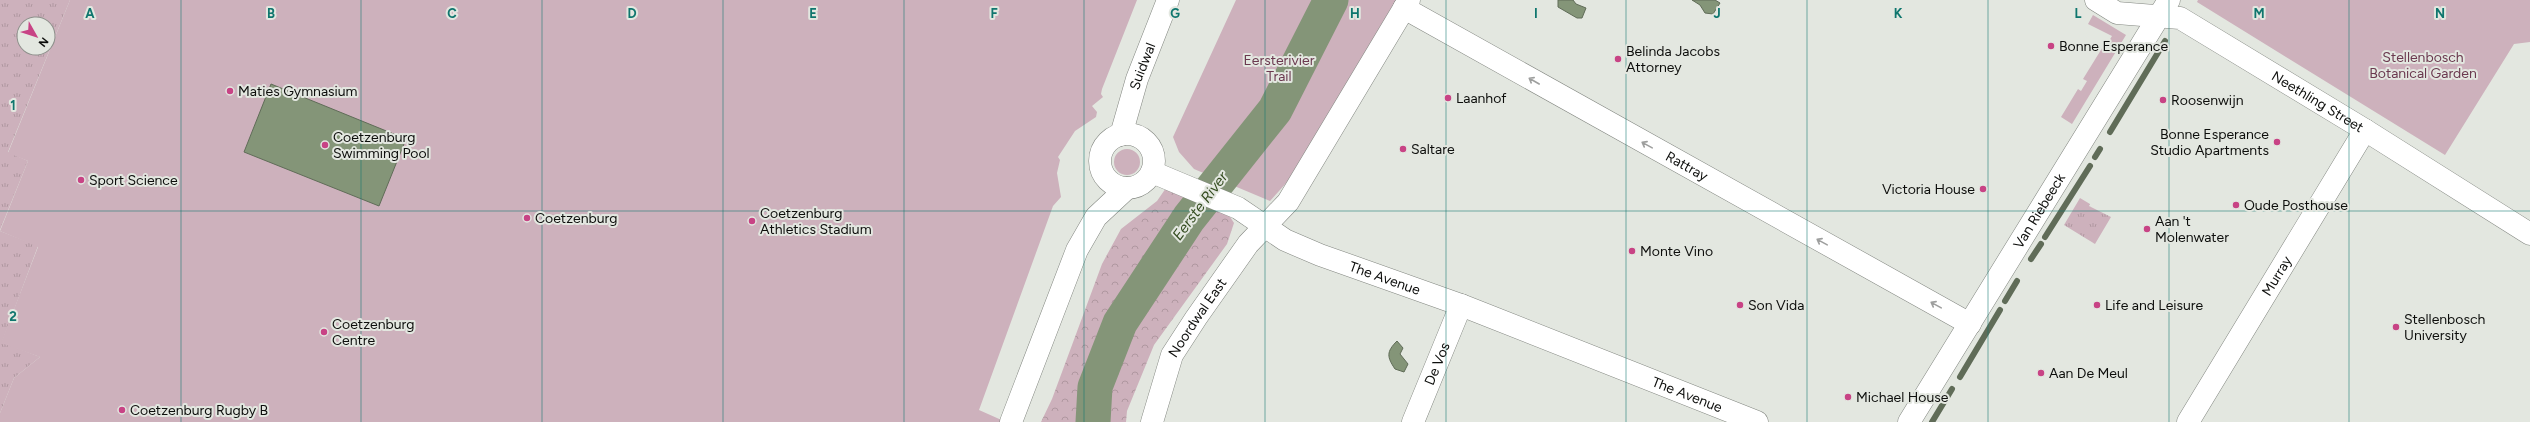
<svg xmlns="http://www.w3.org/2000/svg" width="2530" height="422" viewBox="0 0 2530 422" font-family="Figtree,sans-serif">
<style>
.grass{fill:url(#grass-tufts);fill-rule:evenodd}
.forest{fill:url(#forest-crowns)}
.green{fill:#cdb1bc}
.water{fill:#849578;stroke:#606c58}
.lines{fill:none;stroke-linecap:round;stroke-linejoin:round}
.stream{stroke:#606c58;stroke-width:6}
.river{stroke:#849578;stroke-width:35}
.minor-casing{stroke:#838781;stroke-width:23}
.minor{stroke:#fff;stroke-width:22}
.oneway{stroke:#9e9f9e}
.grid{fill:none;stroke:#0f766e;stroke-width:1;stroke-opacity:0.55}
.poi-dot{fill:#c84385;stroke:#e3e7e0;stroke-width:1.5}
.labels{text-anchor:middle;stroke-width:4;stroke-linejoin:round;paint-order:stroke}
.poi-label{font-size:14px;fill:#0d0e0c;stroke:#e3e7e0;text-anchor:start}
.park-label{font-size:14px;fill:#6b394f;stroke:#e3e7e0}
.street-label{font-size:14px;fill:#0d0e0c;stroke:#e3e7e0}
.water-label{font-size:15px;font-style:italic;fill:#354d20;stroke:#e3e7e0}
.grid-label{font-size:13px;text-anchor:middle;font-weight:bold;fill:#0f766e;stroke:#e3e7e0;stroke-width:4;stroke-linejoin:round;paint-order:stroke}
</style>
<defs>
<pattern id="grass-tufts" width="24" height="20" patternUnits="userSpaceOnUse"><rect width="24" height="20" fill="#cdb1bc"/><path d="M3 7l-1-3M5 7V3M7 7l1-3M15 17l-1-3M17 17v-4M19 17l1-3" fill="none" stroke="#af97a0"/></pattern>
<pattern id="forest-crowns" width="20" height="18" patternUnits="userSpaceOnUse"><rect width="20" height="18" fill="#cdb1bc"/><path d="M2 6a3 3 0 1 1 6 0M12 15a3 3 0 1 1 6 0" fill="none" stroke="#af97a0"/></pattern>
</defs>
<rect width="100%" height="100%" fill="#e3e7e0"/>
<!-- grass -->
<path class="grass" d="M 0,0 L 70,0 L 8,152 L 28,161 L 0,230 ZM 24,24 L 48,24 L 48,48 L 24,48 Z
M 2080,198 L 2090,204 L 2089,206 L 2111,217 L 2095,244 L 2064,225 Z
M 0,231 L 38,246 L 2,342 L 40,357 L 14,378 L 0,413 Z"/>
<!-- forest -->
<path class="forest" d="M 1166,188 L 1227,212 L 1234,223 L 1227,244 L 1154,345 L 1127,411 L 1126,422 L 1041,422 L 1052,399 L 1102,264 L 1121,229 L 1157,201 Z"/>
<!-- green -->
<path class="green" d="M 70,0 L 1137,0 L 1102,89 L 1101,94 L 1103,97 L 1092,106 L 1097,112 L 1096,117 L 1075,131 L 1058,157 L 1060,160 L 1057,173 L 1061,197 L 1053,206 L 979,410 L 1006,422 L 0,422 L 0,413 L 14,378 L 40,357 L 1,343 L 38,247 L 0,231 L 28,161 L 8,153 Z
M 1236,0 L 1396,0 L 1297,171 L 1270,201 L 1194,169 L 1179,152 L 1173,137 Z
M 2198,0 L 2530,0 L 2530,42 L 2514,44 L 2445,155 L 2197,2 Z
M 2093,15 L 2126,35 L 2072,124 L 2061,117 L 2078,89 L 2081,91 L 2087,81 L 2083,79 L 2104,45 L 2106,46 L 2112,36 L 2088,24 Z
M1114 162a13 13 0 1 1 26 0a13 13 0 1 1-26 0Z"/>
<!-- water -->
<path class="water" d="M 1573,0 L 1576,4 L 1586,8 L 1582,18 L 1577,18 L 1558,7 L 1558,0 Z
M 1692,0 L 1715,0 L 1720,3 L 1713,14 L 1705,13 L 1700,5 Z
M 271,84 L 406,139 L 379,206 L 244,152 Z
M 1397,341 L 1403,348 L 1400,354 L 1408,364 L 1404,372 L 1395,369 C 1387,357 1386,352 1397,341 Z"/>
<g class="lines">
<!-- stream -->
<path class="stream" d="M 2110,132 L 2165,41
M 2095,157 L 2100,149
M 2045,237 L 2090,166
M 2031,259 L 2041,244
M 2005,301 L 2017,281
M 1960,377 L 2000,310
M 1932,422 L 1952,389"/>
<!-- river -->
<path class="river" d="M 1093,422 L 1095,387 L 1120,323 L 1189,218 L 1275,110 L 1331,0"/>
<defs>
<g id="minor">
<path id="s1" d="M 2096,0 L 2117,13 L 2180,18 L 2365,130 L 2530,234"/>
<path id="s2" d="M 1404,8 L 1970,324"/>
<circle cx="1127" cy="161" r="27"/>
<path id="s3" d="M 1121,135 L 1137,79 L 1168,0"/>
<path id="s4" d="M 1152,172 L 1238,208 L 1285,240 L 1320,255 L 1461,305 L 1757,422"/>
<path d="M 1011,422 L 1077,250 L 1096,217 L 1127,188"/>
<path id="s5" d="M 1152,422 L 1172,355 L 1196,318 L 1248,244 L 1288,202 L 1409,0"/>
<path id="s6" d="M 1413,422 L 1461,305"/>
<path id="s7" d="M 1909,422 L 2169,0"/>
<path id="s8" d="M 2188,422 L 2365,130"/>
</g>
</defs>
<!-- minor casing -->
<use href="#minor" class="minor-casing"/>
<!-- minor -->
<use href="#minor" class="minor"/>
</g>
<!-- one-way arrows -->
<defs><path id="oneway-shaft" d="M-6 0H5M1.5-3L5.5 0L1.5 3" fill="none" stroke-width="1.6" stroke-linecap="round" stroke-linejoin="round"/></defs>
<g class="oneway">
<use href="#oneway-shaft" transform="translate(1534 81) rotate(-150)"/>
<use href="#oneway-shaft" transform="translate(1647 145) rotate(-151)"/>
<use href="#oneway-shaft" transform="translate(1822 242) rotate(-151)"/>
<use href="#oneway-shaft" transform="translate(1936 305) rotate(-151)"/>
</g>
<!-- grid -->
<path class="grid" d="M 181,0 L 181,422M 361,0 L 361,422M 542,0 L 542,422M 723,0 L 723,422M 904,0 L 904,422M 1084,0 L 1084,422M 1265,0 L 1265,422M 1446,0 L 1446,422M 1626,0 L 1626,422M 1807,0 L 1807,422M 1988,0 L 1988,422M 2169,0 L 2169,422M 2349,0 L 2349,422M 0,211 L 2530,211"/>
<!-- markers -->
<g class="poi-dot">
<circle cx="2051" cy="46" r="4"/>
<circle cx="1618" cy="59" r="4"/>
<circle cx="230" cy="91" r="4"/>
<circle cx="1448" cy="98" r="4"/>
<circle cx="2163" cy="100" r="4"/>
<circle cx="2277" cy="142" r="4"/>
<circle cx="325" cy="145" r="4"/>
<circle cx="1403" cy="149" r="4"/>
<circle cx="81" cy="180" r="4"/>
<circle cx="1983" cy="189" r="4"/>
<circle cx="2236" cy="205" r="4"/>
<circle cx="527" cy="218" r="4"/>
<circle cx="752" cy="221" r="4"/>
<circle cx="2147" cy="229" r="4"/>
<circle cx="1632" cy="251" r="4"/>
<circle cx="1740" cy="305" r="4"/>
<circle cx="2097" cy="305" r="4"/>
<circle cx="2396" cy="327" r="4"/>
<circle cx="324" cy="332" r="4"/>
<circle cx="2041" cy="373" r="4"/>
<circle cx="1848" cy="397" r="4"/>
<circle cx="122" cy="410" r="4"/>
</g>
<g class="labels">
<!-- poi labels -->
<g class="poi-label">
<text x="2059" y="51">Bonne Esperance</text>
<text x="1626" y="56">Belinda Jacobs<tspan x="1626" dy="16">Attorney</tspan></text>
<text x="238" y="96">Maties Gymnasium</text>
<text x="1456" y="103">Laanhof</text>
<text x="2171" y="105">Roosenwijn</text>
<text x="2269" y="139" text-anchor="end">Bonne Esperance<tspan x="2269" dy="16">Studio Apartments</tspan></text>
<text x="333" y="142">Coetzenburg<tspan x="333" dy="16">Swimming Pool</tspan></text>
<text x="1411" y="154">Saltare</text>
<text x="89" y="185">Sport Science</text>
<text x="1975" y="194" text-anchor="end">Victoria House</text>
<text x="2244" y="210">Oude Posthouse</text>
<text x="760" y="218">Coetzenburg<tspan x="760" dy="16">Athletics Stadium</tspan></text>
<text x="535" y="223">Coetzenburg</text>
<text x="2155" y="226">Aan 't<tspan x="2155" dy="16">Molenwater</tspan></text>
<text x="1640" y="256">Monte Vino</text>
<text x="1748" y="310">Son Vida</text>
<text x="2105" y="310">Life and Leisure</text>
<text x="2404" y="324">Stellenbosch<tspan x="2404" dy="16">University</tspan></text>
<text x="332" y="329">Coetzenburg<tspan x="332" dy="16">Centre</tspan></text>
<text x="2049" y="378">Aan De Meul</text>
<text x="1856" y="402">Michael House</text>
<text x="130" y="415">Coetzenburg Rugby B</text>
</g>
<!-- park labels -->
<g class="park-label">
<text x="2423" y="62">Stellenbosch<tspan x="2423" dy="16">Botanical Garden</tspan></text>
<text x="1279" y="65">Eersterivier<tspan x="1279" dy="16">Trail</tspan></text>
</g>
<!-- street labels -->
<g class="street-label">
<text dy="5" stroke="none"><textPath href="#s3" startOffset="72">Suidwal</textPath></text>
<text dy="5" stroke="none"><textPath href="#s1" startOffset="249">Neethling Street</textPath></text>
<text dy="5" stroke="none"><textPath href="#s2" startOffset="324">Rattray</textPath></text>
<text dy="5" stroke="none"><textPath href="#s7" startOffset="248">Van Riebeeck</textPath></text>
<text dy="5" stroke="none"><textPath href="#s8" startOffset="171">Murray</textPath></text>
<text dy="5" stroke="none"><textPath href="#s4" startOffset="257">The Avenue</textPath></text>
<text dy="5" stroke="none"><textPath href="#s5" startOffset="115">Noordwal East</textPath></text>
<text dy="5" stroke="none"><textPath href="#s6" startOffset="63">De Vos</textPath></text>
<text dy="5" stroke="none"><textPath href="#s4" startOffset="581">The Avenue</textPath></text>
</g>
<!-- water labels -->
<g class="water-label">
<text transform="translate(1200 206) rotate(-53)" y="5">Eerste River</text>
</g>
</g>
<g class="grid-label">
<text x="90" y="18">A</text>
<text x="271" y="18">B</text>
<text x="452" y="18">C</text>
<text x="632" y="18">D</text>
<text x="813" y="18">E</text>
<text x="994" y="18">F</text>
<text x="1175" y="18">G</text>
<text x="1355" y="18">H</text>
<text x="1536" y="18">I</text>
<text x="1717" y="18">J</text>
<text x="1898" y="18">K</text>
<text x="2078" y="18">L</text>
<text x="2259" y="18">M</text>
<text x="2440" y="18">N</text>
<text x="13" y="110">1</text>
<text x="13" y="321">2</text>
</g>
<!-- north arrow -->
<g transform="translate(36 36) rotate(129)"><circle r="19" fill="#e3e7e0" stroke="#8d908b"/>
<path d="M0-3L7 15L0 10L-7 15Z" fill="#c84385"/>
<text y="-6" font-size="11" font-weight="bold" text-anchor="middle" fill="#0d0e0c">N</text>
</g>
</svg>
